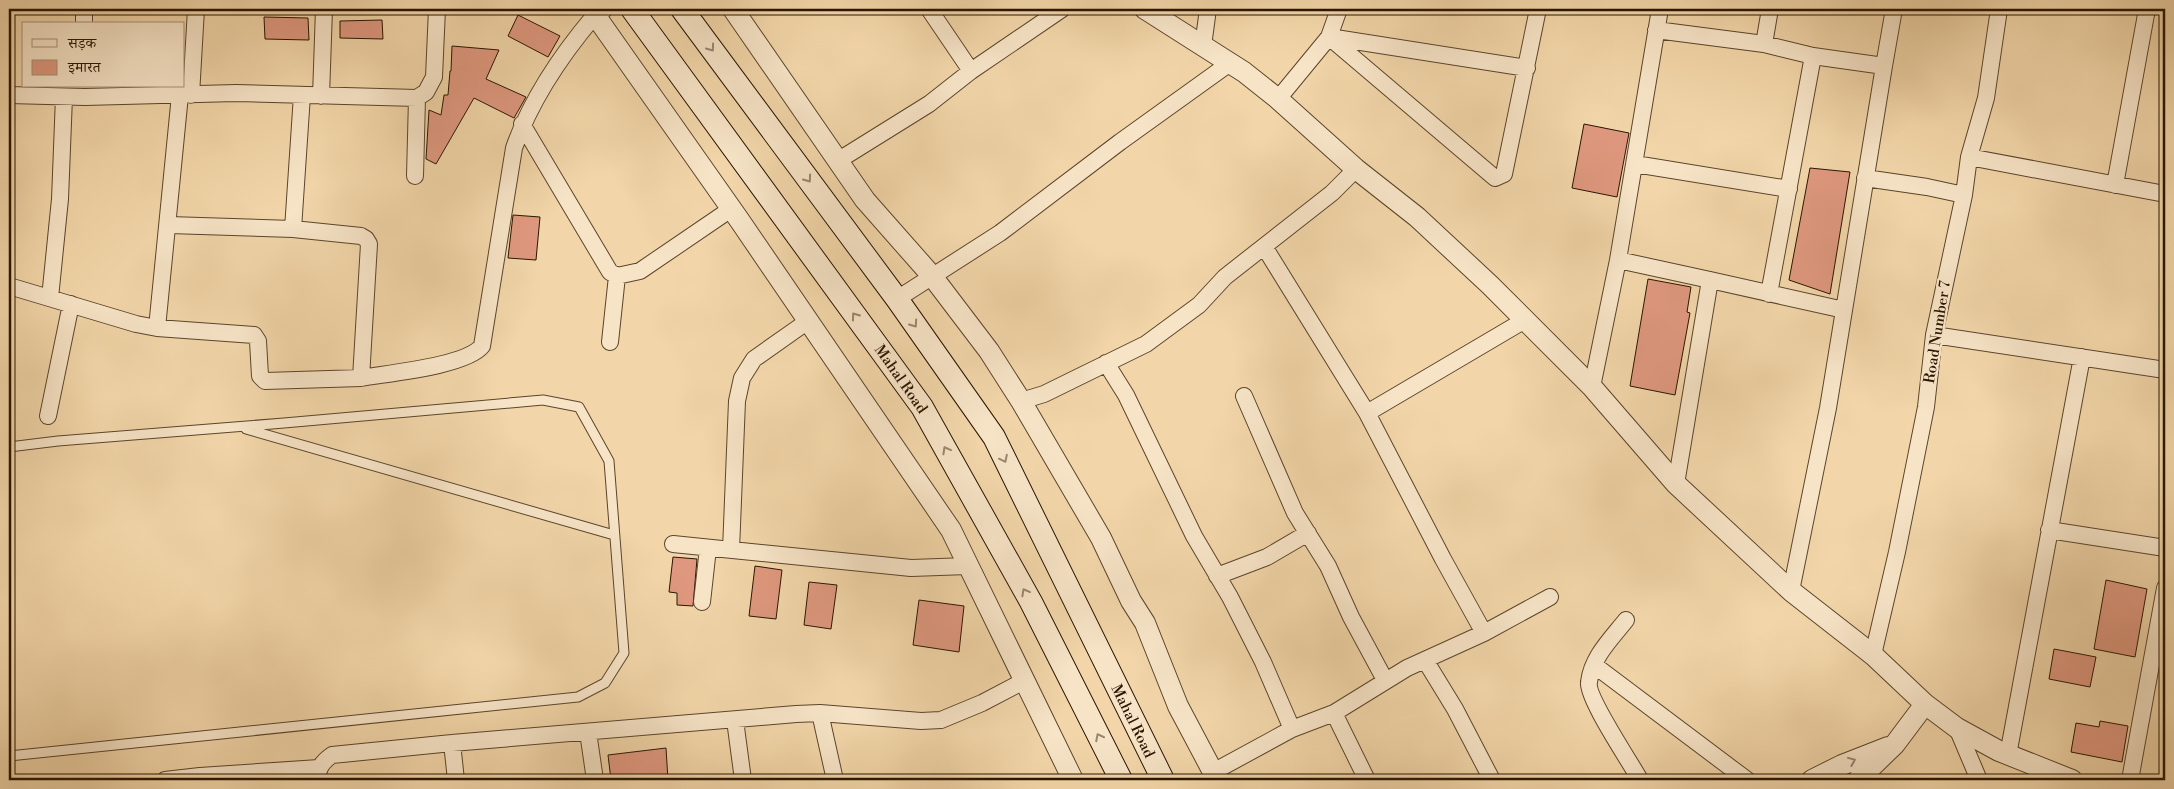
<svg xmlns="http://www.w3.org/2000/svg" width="2174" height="789" viewBox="0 0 2174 789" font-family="'Libre Bodoni','Noto Serif Devanagari',serif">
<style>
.building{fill:#df987f;stroke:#291501}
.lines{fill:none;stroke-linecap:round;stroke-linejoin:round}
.service-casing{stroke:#5b452b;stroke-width:11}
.minor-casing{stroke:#5b452b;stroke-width:18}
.tertiary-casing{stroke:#5b452b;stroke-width:22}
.secondary-casing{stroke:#291501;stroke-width:24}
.service{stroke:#f7e4c7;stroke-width:9}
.minor{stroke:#f7e4c7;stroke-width:16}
.tertiary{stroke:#f7e4c7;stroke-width:20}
.secondary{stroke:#f7e4c7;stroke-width:22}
.oneway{stroke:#9a876e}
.labels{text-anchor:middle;stroke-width:4.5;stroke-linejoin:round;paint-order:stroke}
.street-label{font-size:15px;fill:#291501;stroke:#f7e4c7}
</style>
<rect width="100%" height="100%" fill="#f2d6a9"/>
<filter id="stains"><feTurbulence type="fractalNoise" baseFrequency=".004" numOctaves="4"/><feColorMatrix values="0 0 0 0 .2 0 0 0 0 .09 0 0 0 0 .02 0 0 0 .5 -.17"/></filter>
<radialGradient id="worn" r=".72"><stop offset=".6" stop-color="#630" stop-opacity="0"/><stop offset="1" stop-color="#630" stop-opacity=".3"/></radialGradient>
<!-- building -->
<path class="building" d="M 518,15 L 560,36 L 548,57 L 508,36 Z
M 264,17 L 308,18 L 309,40 L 265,39 Z
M 382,20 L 383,39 L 340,38 L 340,21 Z
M 452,46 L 499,50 L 486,79 L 526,97 L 514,118 L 474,98 L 436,164 L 426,159 L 429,110 L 441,115 L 444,95 L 448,95 L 450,71 L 451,71 Z
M 1584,124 L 1629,133 L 1617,197 L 1572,188 Z
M 1810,168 L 1850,172 L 1830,294 L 1789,280 Z
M 513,215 L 540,217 L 536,260 L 508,258 Z
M 1648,279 L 1691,287 L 1687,312 L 1690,313 L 1675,395 L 1630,386 Z
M 673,557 L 697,559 L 693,606 L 677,605 L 677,593 L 669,592 Z
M 755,566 L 782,570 L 776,619 L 749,616 Z
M 2106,580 L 2147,589 L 2135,657 L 2094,649 Z
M 809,582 L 837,585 L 831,629 L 804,625 Z
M 919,600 L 964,606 L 959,652 L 913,645 Z
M 2054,649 L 2096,657 L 2090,687 L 2049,679 Z
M 2100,721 L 2128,726 L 2122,762 L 2071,752 L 2076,723 L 2099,727 Z
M 666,748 L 668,780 L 611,780 L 608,755 Z"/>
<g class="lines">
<defs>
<path id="service" d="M 246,429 L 614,535
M 9,447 L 58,441 L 284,423 L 543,400 L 579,407 L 609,461 L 624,653 L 605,683 L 578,697 L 9,756"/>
<path id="minor" d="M 84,9 L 84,24
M 929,9 L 971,71
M 1770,9 L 1764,44 L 1813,56 L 1884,66 L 1828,408 L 1791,591
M 1656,30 L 1764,44
M 1329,37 L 1495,178 L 1504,174 L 1538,9
M 1329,37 L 1527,68
M 1203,46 L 1208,9
M 1884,66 L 1894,9
M 9,95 L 85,97 L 236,93 L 417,98 L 426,92 L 434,77 L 437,9
M 191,95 L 196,9
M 321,96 L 324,9
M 1278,99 L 1329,37 L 1339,9
M 522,124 L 610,272 L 617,276 L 640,271 L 731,209
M 1969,157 L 2165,194
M 839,160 L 929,104 L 971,71 L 1062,9
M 1635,164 L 1789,189
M 415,176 L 417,98
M 1865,178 L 1927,187 L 1964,195
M 2115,185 L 2147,9
M 293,229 L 302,95
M 1265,248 L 1367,413 L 1443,559 L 1484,633
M 1618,260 L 1710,280
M 9,286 L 136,324 L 157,328 L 180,95
M 1769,294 L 1813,56
M 50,298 L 60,199 L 64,97
M 897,299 L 1000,233 L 1120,142 L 1230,63
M 157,328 L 254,335 L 258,341 L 260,376 L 265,381 L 361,378 L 369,244 L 366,239 L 361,236 L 293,229 L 169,225
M 1934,335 L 2165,370
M 610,342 L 617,276
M 1106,363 L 1126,395 L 1194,536 L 1230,597 L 1263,662 L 1292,729
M 361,378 C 389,373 466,366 482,346 L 514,148 C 531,99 562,54 595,15
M 1592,387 L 1618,260 L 1660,9
M 1244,396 L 1295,513 L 1328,566 L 1351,617 L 1385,680
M 1021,401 L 1044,394 L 1146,344 L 1199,305 L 1225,277 L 1332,193 L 1356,169
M 1367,413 L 1525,320
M 48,416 L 71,304
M 1676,484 L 1710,280 L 1844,310
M 2049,530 L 2165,548
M 673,544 L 911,568 L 968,566
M 731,550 L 737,401 L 742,378 L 754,359 L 808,321
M 1217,576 L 1267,557 L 1308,533
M 702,602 L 708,548
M 1626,620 C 1611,639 1592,657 1589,682 C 1586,697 1631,763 1640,780
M 1873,655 L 1897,552 L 1926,407 L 1934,335 L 1964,195 L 1969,157 L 1986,98 L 1999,9
M 1425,660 L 1455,709 L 1492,780
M 1594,665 L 1747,780
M 820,713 L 835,780
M 1334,713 L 1367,780
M 735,720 L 743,780
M 1957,728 L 1979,780
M 588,732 L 595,780
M 452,743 L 456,780
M 2008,755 L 2082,357
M 1213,772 L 1292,729 L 1334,713 L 1407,668 L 1484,633 L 1550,597
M 165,780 L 200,776 L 319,768
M 317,780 C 318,768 322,762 332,755 L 452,743 L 796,714 L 820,713 L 921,721 L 941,720 L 982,703 L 1024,681
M 2130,780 L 2165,588"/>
<path id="tertiary" d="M 602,9 L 595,15 L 740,221 L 951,530 L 1073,780
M 733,9 L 865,200 L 932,276 L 989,351 L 1021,401 L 1101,538 L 1131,601 L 1145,623 L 1178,706 L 1213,772 L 1215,780
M 1145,9 L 1244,72 L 1278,99 L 1356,169 L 1417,217 L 1490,285 L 1592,387 L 1676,484 L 1791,591 L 1873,655 L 1925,704
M 1812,780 L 1842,765 L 1888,747
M 1858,780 L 1895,744 L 1925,704 L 1957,728 L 1999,751 L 2072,780"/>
<path id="secondary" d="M 632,9 L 922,407 L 1031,602 L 1121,780
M 682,9 L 897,299 L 994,437 L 1163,780"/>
</defs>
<!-- service casing -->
<use href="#service" class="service-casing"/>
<!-- minor casing -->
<use href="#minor" class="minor-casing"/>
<!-- tertiary casing -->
<use href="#tertiary" class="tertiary-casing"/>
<!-- secondary casing -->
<use href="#secondary" class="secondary-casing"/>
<!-- service -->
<use href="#service" class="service"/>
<!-- minor -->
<use href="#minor" class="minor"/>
<!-- tertiary -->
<use href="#tertiary" class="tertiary"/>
<!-- secondary -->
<use href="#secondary" class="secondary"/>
</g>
<!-- one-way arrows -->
<defs><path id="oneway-chevron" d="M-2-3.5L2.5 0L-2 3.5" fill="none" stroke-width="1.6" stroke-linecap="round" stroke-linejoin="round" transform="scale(1.25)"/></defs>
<g class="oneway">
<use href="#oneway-chevron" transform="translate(711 48) rotate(54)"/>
<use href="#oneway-chevron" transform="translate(808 179) rotate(54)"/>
<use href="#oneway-chevron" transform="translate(855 316) rotate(-126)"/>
<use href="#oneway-chevron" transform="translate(914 324) rotate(55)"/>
<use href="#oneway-chevron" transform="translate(946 450) rotate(-119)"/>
<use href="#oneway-chevron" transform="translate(1004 459) rotate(64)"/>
<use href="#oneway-chevron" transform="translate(1025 592) rotate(-119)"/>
<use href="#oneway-chevron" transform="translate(1099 737) rotate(-117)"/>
<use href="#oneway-chevron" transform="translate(1852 761) rotate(-22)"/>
</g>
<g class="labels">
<!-- street labels -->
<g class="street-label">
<text transform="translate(1937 332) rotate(-81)" y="5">Road Number 7</text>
<text transform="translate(901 379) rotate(55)" y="5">Mahal Road</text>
<text transform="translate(1133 721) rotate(64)" y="5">Mahal Road</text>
</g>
</g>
<!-- margin -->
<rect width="2174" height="789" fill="none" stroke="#f2d6a9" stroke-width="30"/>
<rect x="10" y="10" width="2154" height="769" fill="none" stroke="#291501" stroke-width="2.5"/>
<rect x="15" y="15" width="2144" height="759" fill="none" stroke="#291501"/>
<!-- legend -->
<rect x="22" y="22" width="162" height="65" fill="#f7e4c7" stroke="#a59178"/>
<rect x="32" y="39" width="25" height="8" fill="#f7e4c7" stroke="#a59178"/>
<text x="68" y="48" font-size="15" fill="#291501">सड़क</text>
<rect x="32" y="60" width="25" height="15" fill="#df987f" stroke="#a59178"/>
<text x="68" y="72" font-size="15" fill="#291501">इमारत</text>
<rect width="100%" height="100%" filter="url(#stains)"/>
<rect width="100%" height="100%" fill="url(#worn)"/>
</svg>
